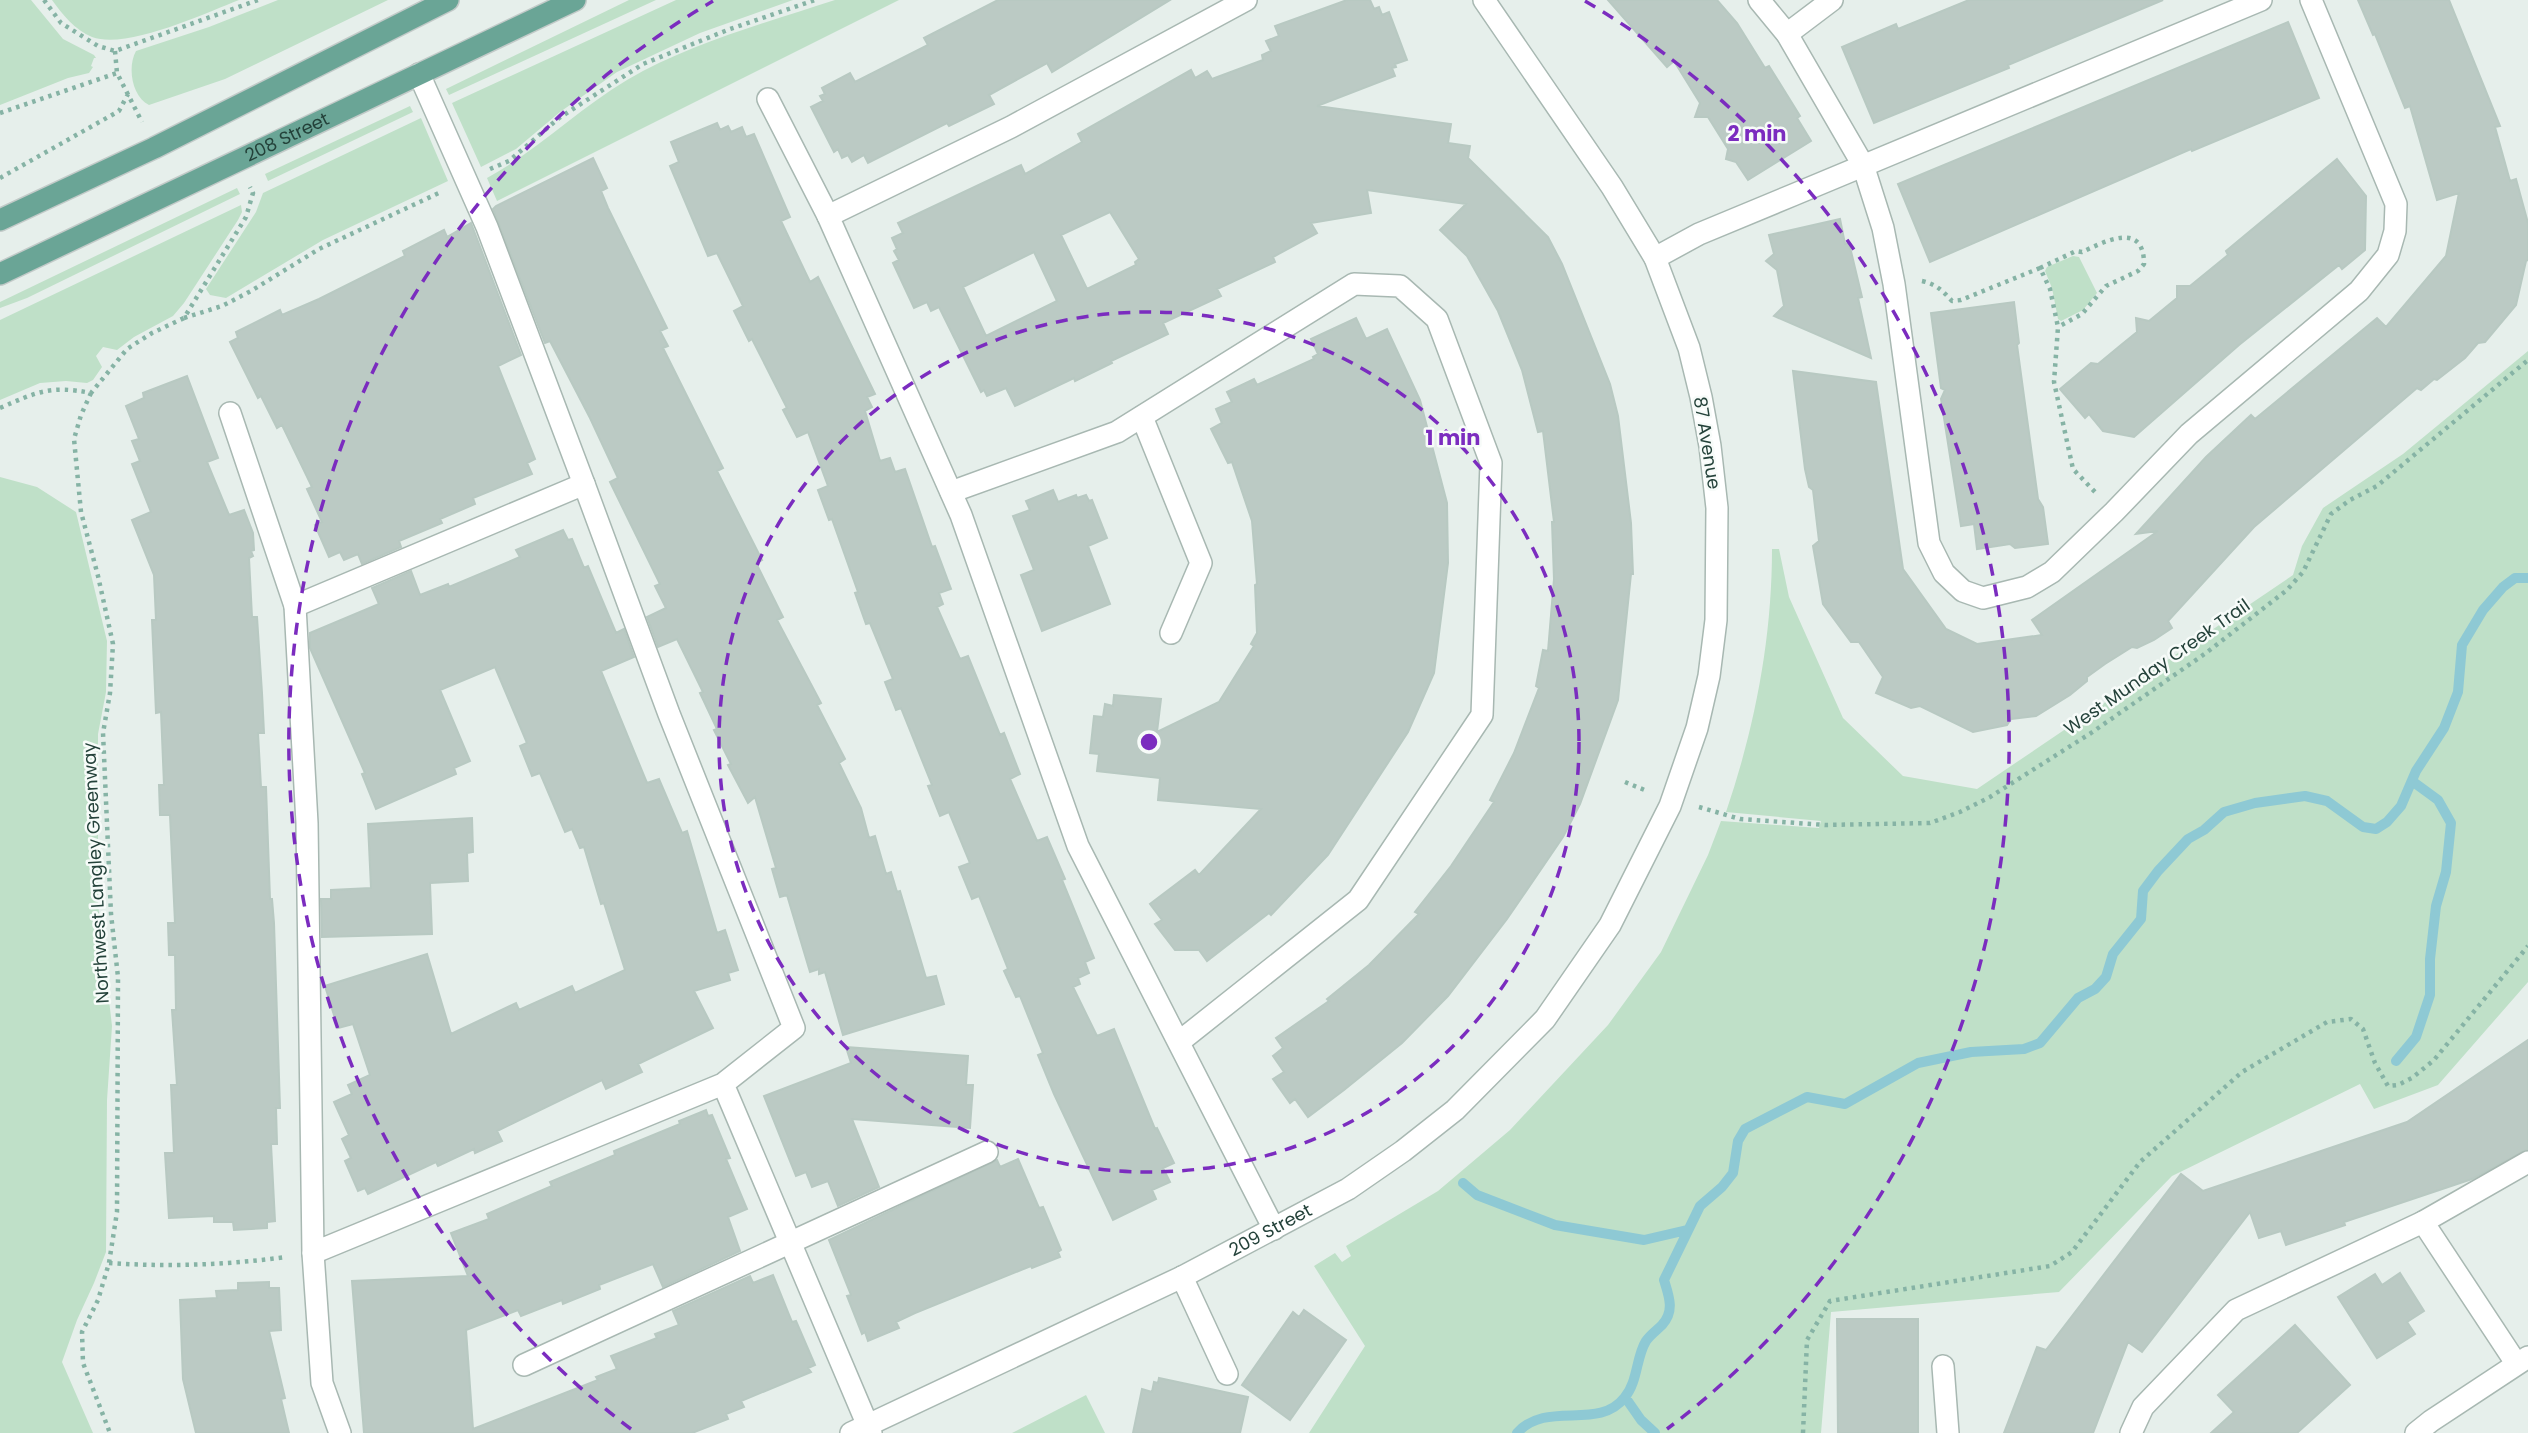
<svg xmlns="http://www.w3.org/2000/svg" width="2528" height="1433" viewBox="0 0 2528 1433" font-family="Poppins,sans-serif">
<style>
.green{fill:#bfe0c8}
.lines{fill:none;stroke-linecap:round;stroke-linejoin:round}
.stream{stroke:#8ec9d4;stroke-width:10}
.building{fill:#bbcac4;stroke:#b8c9c2;stroke-width:2;fill-rule:evenodd}
.minor-casing{stroke:#a8b8b2;stroke-width:24}
.major-casing{stroke:#c2cac8;stroke-width:24}
.path{stroke:#86b3a5;stroke-width:4.5;stroke-dasharray:3.5 5;stroke-linecap:butt}
.minor{stroke:#fff;stroke-width:21}
.major{stroke:#6aa596;stroke-width:21}
.ring{fill:none;stroke:#7b2cbf;stroke-width:3.5;stroke-dasharray:12 9}
.labels{text-anchor:middle;stroke-width:5;stroke-linejoin:round;paint-order:stroke}
.street-label{font-size:18px;fill:#24423a;stroke:#f7fbf9}
.centre{fill:#7b2cbf;stroke:#f7fbf9;stroke-width:3.5}
.ring-label{font-size:21px;text-anchor:middle;font-weight:bold;fill:#7b2cbf;stroke:#f7fbf9;stroke-width:5;stroke-linejoin:round;paint-order:stroke}
</style>
<rect width="100%" height="100%" fill="#e6efeb"/>
<!-- green -->
<path class="green" d="M 0,0 L 31,0 L 63,39 L 94,55 L 96,58 L 94,58 L 91,66 L 93,67 L 89,73 L 68,78 L 0,105 Z
M 52,0 L 239,0 C 205,13 127,50 92,37 C 75,30 62,14 52,0 Z
M 278,0 L 388,0 L 225,79 L 149,105 C 132,97 127,67 136,51 L 209,27 Z
M 629,0 L 656,0 L 449,95 L 446,89 Z
M 676,0 L 793,0 L 700,33 L 617,72 L 560,112 L 516,149 L 481,167 L 452,103 Z
M 835,0 L 899,0 L 497,201 L 487,178 C 537,151 578,109 627,80 C 690,43 765,23 835,0 Z
M 410,106 L 413,112 L 268,181 L 265,174 Z
M 421,118 L 448,181 L 323,240 L 226,298 L 210,295 L 206,289 L 256,212 L 263,193 Z
M 237,188 L 240,194 L 27,298 L 0,308 L 0,302 Z
M 241,205 L 242,212 L 238,220 L 184,303 L 173,316 L 134,337 L 117,350 L 103,347 L 96,356 L 102,367 L 93,380 L 87,383 L 66,381 L 40,383 L 0,400 L 0,320 Z
M 2073,256 L 2079,257 L 2097,293 L 2083,310 L 2061,321 L 2058,319 L 2052,288 L 2045,271 L 2047,267 Z
M 2528,351 L 2528,982 L 2438,1085 L 2374,1109 L 2360,1084 L 2172,1176 L 2059,1292 L 1831,1312 L 1821,1433 L 1309,1433 L 1365,1346 L 1314,1266 L 1335,1253 L 1342,1262 L 1351,1256 L 1346,1246 L 1438,1191 L 1510,1130 L 1608,1025 L 1661,952 L 1708,855 L 1721,821 L 1819,828 L 1821,821 L 1726,812 C 1755,727 1772,639 1772,549 L 1779,549 L 1789,597 L 1843,718 L 1903,776 L 1977,789 L 2293,575 L 2302,546 L 2323,508 L 2403,454 Z
M 0,477 L 37,487 L 76,512 L 107,641 L 106,692 L 98,734 L 98,904 L 112,1026 L 107,1100 L 106,1252 L 94,1283 L 77,1320 L 62,1362 L 93,1433 L 0,1433 Z
M 1086,1395 L 1105,1433 L 1012,1433 Z"/>
<g class="lines">
<!-- stream -->
<path class="stream" d="M 2396,1061 L 2416,1037 L 2430,995 L 2430,959 L 2436,906 L 2446,872 L 2451,823 L 2438,800 L 2412,781
M 1463,1183 L 1477,1195 L 1555,1225 L 1644,1240 L 1687,1230
M 1625,1397 L 1641,1420 L 1655,1433
M 1517,1433 C 1548,1399 1598,1432 1625,1397 C 1638,1381 1636,1357 1646,1341 C 1650,1335 1657,1330 1662,1325 C 1675,1311 1669,1296 1664,1280 L 1700,1206 L 1722,1187 L 1733,1173 L 1738,1141 L 1745,1129 L 1807,1097 L 1845,1104 L 1918,1063 L 1971,1052 L 2024,1049 L 2040,1043 L 2078,998 L 2095,989 L 2106,977 L 2113,954 L 2141,919 L 2143,891 L 2158,871 L 2188,839 L 2204,830 L 2224,812 L 2255,803 L 2305,796 L 2327,801 L 2363,827 L 2376,829 L 2387,822 L 2401,806 L 2416,771 L 2444,728 L 2458,692 L 2462,645 L 2483,610 L 2503,587 L 2515,578 L 2528,578"/>
</g>
<!-- building -->
<path class="building" d="M 998,0 L 1170,0 L 1052,72 L 1047,63 L 989,95 L 994,104 L 949,126 L 947,123 L 868,163 L 864,155 L 852,162 L 848,155 L 842,158 L 838,149 L 834,152 L 811,107 L 823,101 L 820,96 L 825,94 L 822,88 L 850,73 L 855,82 L 928,45 L 924,38 Z
M 1347,0 L 1370,0 L 1374,9 L 1379,7 L 1382,15 L 1389,12 L 1407,60 L 1395,64 L 1396,67 L 1392,68 L 1395,76 L 1317,106 L 1451,124 L 1448,143 L 1470,146 L 1468,158 L 1548,237 L 1562,264 L 1610,384 L 1618,416 L 1631,523 L 1633,574 L 1631,574 L 1618,700 L 1580,804 L 1563,837 L 1507,919 L 1448,996 L 1402,1043 L 1344,1090 L 1308,1117 L 1295,1099 L 1290,1103 L 1273,1079 L 1284,1072 L 1273,1056 L 1283,1048 L 1276,1038 L 1329,1001 L 1327,999 L 1369,965 L 1419,914 L 1415,912 L 1451,866 L 1494,802 L 1490,800 L 1514,753 L 1539,688 L 1536,686 L 1543,650 L 1548,651 L 1554,579 L 1552,522 L 1554,522 L 1543,431 L 1538,432 L 1522,370 L 1498,311 L 1467,256 L 1440,230 L 1466,204 L 1367,190 L 1371,213 L 1311,223 L 1317,233 L 1273,257 L 1275,262 L 1217,289 L 1221,296 L 1163,323 L 1168,334 L 1111,361 L 1112,363 L 1075,381 L 1074,378 L 1015,406 L 1006,388 L 987,396 L 984,390 L 981,392 L 939,307 L 931,311 L 927,302 L 914,308 L 893,263 L 899,260 L 894,251 L 897,249 L 892,238 L 903,233 L 898,223 L 1021,165 L 1025,174 L 1082,142 L 1078,134 L 1191,70 L 1195,78 L 1207,71 L 1212,79 L 1263,60 L 1262,55 L 1271,51 L 1266,41 L 1279,36 L 1275,26 ZM 1110,212 L 1139,259 L 1135,262 L 1136,265 L 1087,289 L 1061,235 ZM 1034,252 L 1057,301 L 986,336 L 963,287 Z
M 1608,0 L 1717,0 L 1737,23 L 1765,68 L 1769,66 L 1800,116 L 1797,118 L 1811,141 L 1748,180 L 1736,162 L 1726,159 L 1728,149 L 1708,117 L 1695,117 L 1700,103 L 1674,61 L 1667,67 Z
M 1969,0 L 2163,0 L 2008,65 L 2009,68 L 1874,123 L 1842,47 L 1896,24 L 1898,29 Z
M 2358,0 L 2449,0 L 2500,126 L 2495,127 L 2510,181 L 2516,179 L 2528,223 L 2528,260 L 2526,261 L 2516,305 L 2485,342 L 2478,343 L 2465,358 L 2437,380 L 2434,379 L 2421,390 L 2417,388 L 2254,527 L 2168,621 L 2172,628 L 2154,640 L 2137,648 L 2132,647 L 2105,664 L 2087,677 L 2087,681 L 2070,695 L 2036,716 L 2011,719 L 2007,725 L 1973,732 L 1920,706 L 1911,708 L 1876,693 L 1883,677 L 1859,642 L 1851,642 L 1823,604 L 1813,546 L 1819,541 L 1813,490 L 1809,487 L 1805,469 L 1793,371 L 1876,382 L 1903,569 L 1946,629 L 1977,644 L 2042,635 L 2032,620 L 2158,531 L 2136,534 L 2206,457 L 2251,415 L 2255,419 L 2377,318 L 2386,327 L 2446,256 L 2459,193 L 2437,200 L 2410,106 L 2405,108 L 2375,34 L 2373,35 Z
M 2288,22 L 2319,98 L 2192,151 L 2191,149 L 1930,262 L 1898,184 Z
M 717,123 L 720,130 L 728,126 L 731,132 L 742,127 L 746,137 L 754,134 L 790,217 L 781,221 L 810,282 L 818,277 L 875,394 L 867,397 L 872,407 L 865,411 L 880,461 L 890,458 L 895,472 L 905,469 L 932,547 L 935,546 L 951,589 L 939,593 L 943,604 L 937,607 L 960,659 L 968,656 L 1000,735 L 1004,733 L 1020,774 L 1010,779 L 1037,841 L 1047,837 L 1065,879 L 1062,880 L 1094,958 L 1085,962 L 1089,973 L 1078,978 L 1080,984 L 1073,987 L 1097,1036 L 1114,1029 L 1155,1129 L 1157,1128 L 1174,1163 L 1163,1168 L 1170,1182 L 1152,1190 L 1156,1199 L 1113,1220 L 1054,1094 L 1038,1055 L 1043,1053 L 1020,996 L 1016,997 L 1004,971 L 1008,969 L 979,896 L 972,899 L 959,867 L 970,863 L 949,812 L 940,816 L 928,786 L 932,785 L 901,708 L 896,710 L 885,682 L 893,679 L 870,623 L 866,624 L 855,593 L 858,592 L 832,519 L 829,520 L 818,490 L 828,486 L 808,432 L 797,437 L 783,410 L 787,408 L 752,339 L 749,341 L 734,311 L 743,306 L 717,253 L 708,256 L 670,166 L 679,162 L 671,142 Z
M 593,158 L 607,188 L 601,191 L 608,208 L 667,328 L 660,331 L 668,346 L 663,348 L 723,468 L 717,471 L 762,560 L 756,563 L 783,617 L 777,620 L 821,703 L 817,705 L 845,759 L 839,763 L 861,808 L 869,838 L 875,836 L 886,874 L 891,872 L 897,892 L 900,891 L 926,978 L 936,976 L 944,1004 L 843,1035 L 825,972 L 819,974 L 819,969 L 810,972 L 787,895 L 780,897 L 772,869 L 776,868 L 755,797 L 748,803 L 728,765 L 731,764 L 714,730 L 717,729 L 700,693 L 703,692 L 677,639 L 658,647 L 647,617 L 666,608 L 655,586 L 660,584 L 610,482 L 618,478 L 590,418 L 550,341 L 545,343 L 493,209 L 496,206 Z
M 2337,159 L 2366,196 L 2365,250 L 2342,269 L 2339,265 L 2239,345 L 2134,437 L 2103,431 L 2089,414 L 2085,418 L 2060,389 L 2091,363 L 2098,364 L 2121,345 L 2137,332 L 2136,318 L 2149,321 L 2177,298 L 2177,286 L 2190,286 L 2228,255 L 2226,251 Z
M 1840,219 L 1845,244 L 1849,243 L 1862,297 L 1858,298 L 1871,358 L 1774,316 L 1784,306 L 1777,270 L 1766,261 L 1774,254 L 1769,235 Z
M 471,223 L 521,355 L 498,366 L 535,459 L 527,463 L 532,474 L 473,498 L 475,504 L 440,519 L 442,523 L 399,541 L 401,547 L 362,564 L 358,554 L 344,560 L 340,552 L 329,557 L 315,525 L 322,522 L 307,489 L 312,487 L 282,425 L 277,428 L 261,396 L 258,398 L 230,342 L 238,338 L 236,332 L 280,310 L 282,315 L 319,299 L 405,256 L 403,251 L 444,230 L 447,237 Z
M 2014,302 L 2019,343 L 2017,345 L 2038,499 L 2043,507 L 2048,544 L 2015,548 L 2010,544 L 1977,549 L 1974,524 L 1961,526 L 1941,399 L 1945,390 L 1941,388 L 1931,313 Z
M 1356,318 L 1366,339 L 1387,329 L 1420,400 L 1447,503 L 1448,563 L 1434,673 L 1408,732 L 1328,855 L 1271,915 L 1269,913 L 1207,961 L 1199,950 L 1175,950 L 1155,924 L 1162,920 L 1150,904 L 1195,870 L 1199,875 L 1261,809 L 1158,800 L 1160,778 L 1097,771 L 1099,754 L 1090,753 L 1094,716 L 1103,717 L 1105,704 L 1113,706 L 1114,695 L 1161,699 L 1157,732 L 1219,702 L 1254,646 L 1251,644 L 1257,633 L 1255,585 L 1257,584 L 1252,521 L 1232,462 L 1228,463 L 1211,429 L 1222,423 L 1216,409 L 1232,402 L 1227,392 L 1254,379 L 1257,385 L 1314,359 L 1313,357 L 1318,354 L 1311,339 Z
M 187,376 L 218,458 L 207,462 L 229,515 L 244,510 L 253,533 L 254,550 L 251,551 L 253,556 L 249,558 L 252,617 L 257,617 L 262,693 L 264,733 L 258,733 L 261,787 L 266,787 L 270,899 L 272,899 L 274,923 L 280,1108 L 276,1108 L 277,1144 L 271,1144 L 275,1221 L 267,1222 L 267,1228 L 234,1230 L 233,1222 L 214,1222 L 214,1216 L 169,1218 L 165,1153 L 174,1153 L 171,1085 L 177,1085 L 172,1010 L 176,1010 L 175,955 L 169,955 L 168,923 L 175,923 L 170,815 L 160,815 L 159,785 L 164,785 L 161,712 L 156,713 L 152,620 L 156,620 L 154,575 L 132,520 L 151,512 L 132,464 L 140,461 L 132,441 L 139,439 L 126,406 L 144,398 L 143,393 Z
M 1053,490 L 1058,502 L 1076,495 L 1077,498 L 1086,495 L 1089,501 L 1092,500 L 1107,538 L 1088,546 L 1110,604 L 1042,631 L 1021,575 L 1034,570 L 1013,516 L 1030,510 L 1026,501 Z
M 563,530 L 568,540 L 572,539 L 584,568 L 588,566 L 616,633 L 624,629 L 634,657 L 601,671 L 647,783 L 659,779 L 682,833 L 687,831 L 717,933 L 725,930 L 738,970 L 728,973 L 730,980 L 694,991 L 713,1028 L 638,1064 L 642,1072 L 606,1089 L 602,1080 L 497,1131 L 502,1141 L 475,1153 L 474,1149 L 438,1166 L 436,1162 L 368,1194 L 365,1188 L 358,1191 L 345,1161 L 351,1158 L 342,1139 L 349,1135 L 334,1102 L 352,1094 L 348,1085 L 370,1075 L 353,1024 L 338,1028 L 325,986 L 427,954 L 451,1034 L 516,1003 L 519,1010 L 572,986 L 575,993 L 625,970 L 604,903 L 601,904 L 584,847 L 580,848 L 572,829 L 565,832 L 540,773 L 532,776 L 520,746 L 527,743 L 495,667 L 440,690 L 470,761 L 454,768 L 456,774 L 376,809 L 362,774 L 365,773 L 310,648 L 310,633 L 379,604 L 372,588 L 411,571 L 420,595 L 448,584 L 449,587 L 520,557 L 516,550 Z
M 472,818 L 473,852 L 467,853 L 468,881 L 430,883 L 432,934 L 322,937 L 321,899 L 331,899 L 331,890 L 371,888 L 368,824 Z
M 2528,1040 L 2528,1149 L 2472,1179 L 2344,1222 L 2345,1225 L 2286,1245 L 2281,1231 L 2259,1238 L 2250,1212 L 2142,1352 L 2128,1342 L 2093,1433 L 2004,1433 L 2037,1347 L 2046,1350 L 2181,1174 L 2203,1191 L 2407,1122 Z
M 846,1047 L 968,1056 L 966,1085 L 973,1085 L 970,1128 L 852,1119 L 879,1187 L 838,1206 L 828,1181 L 812,1187 L 806,1172 L 796,1176 L 764,1096 L 851,1063 Z
M 706,1110 L 708,1116 L 712,1115 L 730,1158 L 726,1159 L 747,1209 L 728,1217 L 740,1251 L 663,1287 L 653,1264 L 599,1285 L 600,1289 L 563,1304 L 562,1300 L 521,1316 L 518,1310 L 466,1330 L 473,1429 L 598,1380 L 596,1377 L 617,1369 L 611,1356 L 657,1338 L 655,1334 L 679,1325 L 673,1311 L 750,1276 L 753,1283 L 773,1275 L 792,1322 L 796,1321 L 815,1365 L 808,1368 L 811,1372 L 741,1401 L 744,1407 L 726,1414 L 728,1419 L 692,1433 L 364,1433 L 352,1281 L 468,1276 L 451,1233 L 489,1219 L 487,1214 L 552,1186 L 550,1182 L 615,1155 L 614,1151 L 680,1124 L 679,1121 Z
M 1018,1159 L 1039,1208 L 1043,1207 L 1061,1250 L 1058,1252 L 1060,1257 L 1032,1268 L 1031,1266 L 915,1313 L 896,1322 L 899,1328 L 868,1341 L 865,1332 L 862,1334 L 847,1296 L 851,1295 L 829,1240 L 997,1160 L 1000,1167 Z
M 2400,1273 L 2424,1311 L 2407,1322 L 2415,1334 L 2377,1358 L 2338,1297 L 2375,1274 L 2382,1285 Z
M 269,1282 L 269,1288 L 279,1288 L 281,1330 L 269,1331 L 285,1398 L 281,1399 L 289,1433 L 196,1433 L 183,1379 L 180,1300 L 217,1298 L 216,1291 L 238,1290 L 238,1283 Z
M 1304,1310 L 1346,1340 L 1290,1420 L 1242,1385 L 1293,1312 L 1299,1317 Z
M 1837,1319 L 1918,1319 L 1918,1433 L 1838,1433 Z
M 2295,1325 L 2350,1385 L 2297,1433 L 2211,1433 L 2234,1412 L 2218,1395 Z
M 1159,1378 L 1248,1397 L 1240,1433 L 1133,1433 L 1142,1389 L 1152,1392 L 1154,1382 L 1158,1383 Z"/>
<g class="lines">
<defs>
<g id="minor">
<path d="M 1246,0 L 1011,127 L 828,216 L 961,515 L 1078,846 L 1274,1229"/>
<path d="M 1759,0 L 1787,34 L 1863,165 L 1883,228 L 1894,284 L 1929,543 L 1944,573 L 1963,591 L 1983,598 L 2027,587 L 2052,572 L 2114,512 L 2189,434 L 2359,291 L 2388,255 L 2395,231 L 2396,204 L 2311,0"/>
<path d="M 1787,34 L 1832,0"/>
<path d="M 419,74 L 487,227 L 584,484"/>
<path d="M 768,99 L 828,216"/>
<path d="M 1655,258 L 1699,234 L 1793,195 L 2261,0"/>
<path d="M 230,413 L 295,606"/>
<path d="M 1142,417 L 1201,563 L 1171,633"/>
<path d="M 951,492 L 1117,432 L 1354,284 L 1400,286 L 1437,319 L 1491,463 L 1482,715 L 1358,900 L 1179,1042"/>
<path d="M 723,1084 L 794,1028 L 669,714 L 584,484 L 295,606 L 307,823 L 313,1253 L 723,1084 L 871,1433"/>
<path d="M 2423,1222 L 2516,1363"/>
<path d="M 313,1253 L 322,1383 L 340,1433"/>
<path d="M 1182,1277 L 1227,1374"/>
<path d="M 524,1365 L 987,1152"/>
<path d="M 1943,1366 L 1948,1433"/>
<path id="s1" d="M 851,1433 L 1182,1277 L 1348,1189 L 1403,1151 L 1455,1110 L 1545,1019 L 1610,925 L 1670,806 L 1697,728 L 1709,676 L 1716,620 L 1717,508 L 1710,446 L 1701,397 L 1689,348 L 1655,258 L 1612,187 L 1484,0"/>
<path d="M 2131,1433 L 2143,1407 L 2236,1310 L 2423,1222 L 2528,1162"/>
<path d="M 2416,1433 L 2431,1421 L 2528,1357"/>
</g>
<g id="major">
<path d="M 0,220 L 154,148 L 448,0"/>
<path id="s2" d="M 0,274 L 575,0"/>
</g>
</defs>
<!-- minor casing -->
<use href="#minor" class="minor-casing"/>
<!-- major casing -->
<use href="#major" class="major-casing"/>
<!-- path -->
<path class="path" d="M 44,0 L 61,23 L 98,46 L 115,51 L 258,0
M 115,51 L 117,73
M 0,113 L 117,73 L 142,122
M 490,169 L 509,161 L 559,118 L 643,64 L 730,29 L 815,0
M 0,178 L 119,111 L 128,94
M 2040,268 L 2076,251 L 2082,252 C 2104,242 2144,220 2144,264 L 2138,271 L 2106,286 L 2082,314 L 2058,327
M 1922,281 C 1936,284 1943,291 1952,301 L 1961,300 L 2040,268 L 2050,289 L 2058,327 L 2054,382 L 2073,469 L 2095,492
M 184,318 L 222,306 L 251,291 L 319,249 L 441,192
M 91,393 L 81,415 L 74,439 L 81,512 L 98,576 L 113,644 L 110,693 L 103,733 L 111,914 L 118,977 L 117,1212 L 109,1263 L 98,1300 L 82,1332 L 83,1363 L 110,1433
M 0,408 C 37,392 50,385 91,393 L 127,349 L 152,333 L 184,318 L 246,217 L 253,193 L 250,187
M 1625,782 L 1647,791
M 1699,807 L 1740,819 L 1825,825 L 1930,823 L 1960,812 L 1990,797 L 2091,733 L 2206,653 L 2287,590 L 2303,572 L 2331,514 L 2350,500 L 2377,486 L 2528,360
M 109,1263 C 168,1267 227,1265 286,1257
M 1803,1433 L 1807,1340 L 1830,1301 L 2050,1266 L 2072,1252 L 2140,1162 L 2242,1072 L 2327,1022 L 2351,1019 L 2363,1029 L 2375,1063 L 2388,1086 L 2398,1085 L 2412,1078 L 2434,1060 L 2528,946"/>
<!-- minor -->
<use href="#minor" class="minor"/>
<!-- major -->
<use href="#major" class="major"/>
</g>
<!-- distance rings -->
<g class="ring">
<circle cx="1149" cy="742" r="430"/>
<path d="M631 1429A860 860 0 0 1 713 1M1585 1A860 860 0 0 1 1667 1429"/>
</g>
<g class="labels">
<!-- street labels -->
<g class="street-label">
<text dy="6" stroke="none"><textPath href="#s2" startOffset="318">208 Street</textPath></text>
<text transform="translate(1707 443) rotate(81)" y="6">87 Avenue</text>
<text transform="translate(2157 667) rotate(-35)" y="6">West Munday Creek Trail</text>
<text transform="translate(96 873) rotate(-93)" y="6">Northwest Langley Greenway</text>
<text dy="6" stroke="none"><textPath href="#s1" startOffset="466">209 Street</textPath></text>
</g>
</g>
<circle cx="1149" cy="742" r="10" class="centre"/>
<g class="ring-label">
<text x="1757" y="141">2 min</text>
<text x="1453" y="445">1 min</text>
</g>
</svg>
